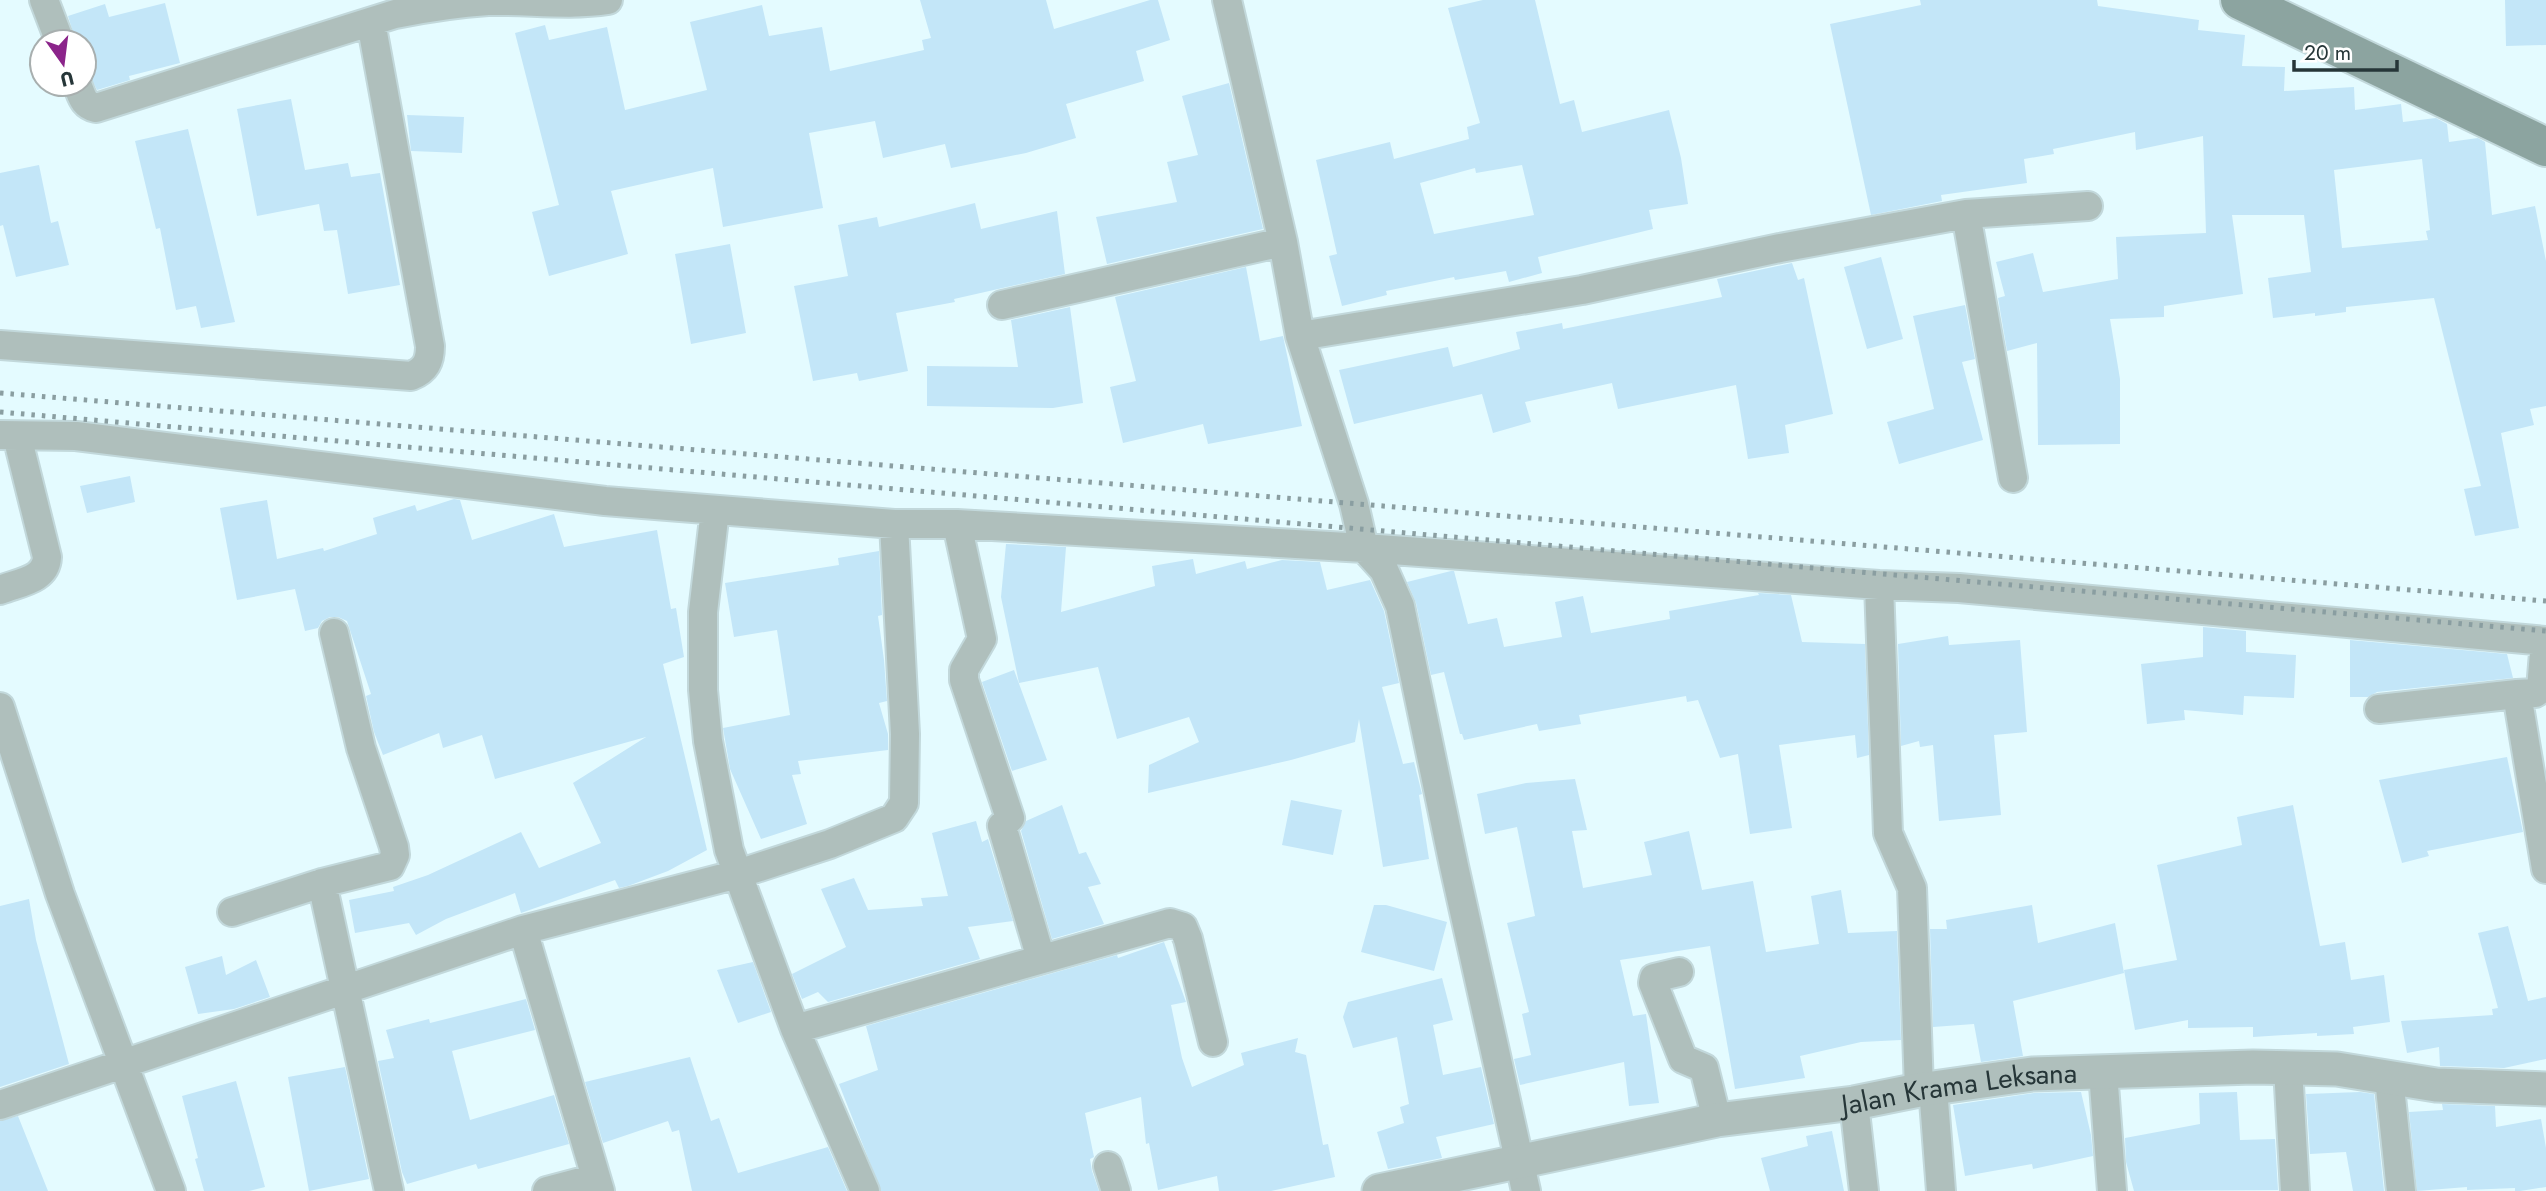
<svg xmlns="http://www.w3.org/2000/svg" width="2546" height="1191" viewBox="0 0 2546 1191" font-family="Jost,sans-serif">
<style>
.building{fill:#c3e6f8;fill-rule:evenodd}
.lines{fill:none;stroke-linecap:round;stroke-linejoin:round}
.minor-casing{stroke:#c2d8db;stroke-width:32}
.tertiary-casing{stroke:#c2d8db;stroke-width:37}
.secondary-casing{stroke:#c2d8db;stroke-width:42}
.minor{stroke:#afbfbc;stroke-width:28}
.tertiary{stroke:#afbfbc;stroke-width:33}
.secondary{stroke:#8ca4a0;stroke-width:38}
.rail{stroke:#8a9ea1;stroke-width:5;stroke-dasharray:3.5 7;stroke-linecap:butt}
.labels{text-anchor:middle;stroke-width:6;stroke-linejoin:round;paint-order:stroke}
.street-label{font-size:28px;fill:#263638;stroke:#fff}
</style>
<rect width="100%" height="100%" fill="#e4fbff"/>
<!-- building -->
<path class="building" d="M 920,0 L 1046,0 L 1054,29 L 1150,0 L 1158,0 L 1170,40 L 1136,51 L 1144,81 L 1066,104 L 1076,138 L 1026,153 L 951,168 L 945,144 L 883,158 L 875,121 L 809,133 L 823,208 L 723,227 L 713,168 L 611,191 L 628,254 L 549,276 L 532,212 L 559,205 L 515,33 L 545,25 L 549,40 L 607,27 L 625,110 L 707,90 L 690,22 L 762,5 L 769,36 L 822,27 L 830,71 L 924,50 L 922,40 L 931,38 Z
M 1483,0 L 1535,0 L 1560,104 L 1574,100 L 1582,132 L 1669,110 L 1681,158 L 1688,204 L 1649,210 L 1653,229 L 1538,257 L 1542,273 L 1509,282 L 1506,271 L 1455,280 L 1454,277 L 1386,291 L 1387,295 L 1342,306 L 1329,256 L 1337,254 L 1316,160 L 1390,142 L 1394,159 L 1469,139 L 1467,127 L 1480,123 L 1448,8 ZM 1522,165 L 1534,215 L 1434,234 L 1420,183 L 1475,168 L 1476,173 Z
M 1920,0 L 2097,0 L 2098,6 L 2199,20 L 2198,30 L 2245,35 L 2242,66 L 2285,67 L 2284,91 L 2354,87 L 2355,110 L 2401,104 L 2403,122 L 2436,118 L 2447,124 L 2449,142 L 2478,138 L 2485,142 L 2492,215 L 2535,206 L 2546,261 L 2546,406 L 2530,409 L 2534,425 L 2501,433 L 2519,528 L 2475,536 L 2464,489 L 2481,486 L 2434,298 L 2346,307 L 2346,312 L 2315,316 L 2315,313 L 2273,318 L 2268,278 L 2311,272 L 2304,215 L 2232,215 L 2243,294 L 2164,306 L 2164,317 L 2110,319 L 2120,379 L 2120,444 L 2038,445 L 2037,343 L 2007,351 L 1998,298 L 2005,296 L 1996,262 L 2033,253 L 2043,292 L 2118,279 L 2116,237 L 2206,233 L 2203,136 L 2136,150 L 2135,132 L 2053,149 L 2054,154 L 2024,159 L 2027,183 L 1941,195 L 1942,201 L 1871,215 L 1830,24 L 1921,5 ZM 2422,159 L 2430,230 L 2426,231 L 2428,240 L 2342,248 L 2334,170 Z
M 2505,0 L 2546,0 L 2546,45 L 2506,46 Z
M 165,3 L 180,63 L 129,76 L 130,80 L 97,90 L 84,65 L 84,42 L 76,42 L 68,16 L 105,4 L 109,17 Z
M 1229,83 L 1263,229 L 1107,264 L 1096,217 L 1177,202 L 1167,162 L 1198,155 L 1182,96 Z
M 291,99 L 305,170 L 348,163 L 351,177 L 380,173 L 400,285 L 348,294 L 337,230 L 324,231 L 319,204 L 257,216 L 237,109 Z
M 407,115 L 464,117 L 462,153 L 411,151 Z
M 188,129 L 235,322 L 201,328 L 196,306 L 176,310 L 160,228 L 156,229 L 135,141 Z
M 39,165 L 51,223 L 58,221 L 69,265 L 16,277 L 3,225 L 0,226 L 0,173 Z
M 975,203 L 981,229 L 1057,211 L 1065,274 L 954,299 L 955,302 L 896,313 L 908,371 L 859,381 L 857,373 L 813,381 L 794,286 L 848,276 L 838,225 L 877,217 L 879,227 Z
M 730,244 L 746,333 L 691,344 L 675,254 Z
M 1881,257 L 1903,339 L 1867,349 L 1844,267 Z
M 1792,263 L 1798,280 L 1804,278 L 1833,414 L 1785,425 L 1789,453 L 1748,459 L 1736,385 L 1618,409 L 1612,383 L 1525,402 L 1531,422 L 1493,433 L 1482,394 L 1354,424 L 1339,370 L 1448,347 L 1453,367 L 1520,349 L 1516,332 L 1562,323 L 1563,329 L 1722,297 L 1717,279 Z
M 1246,267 L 1260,341 L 1283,336 L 1302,426 L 1208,444 L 1203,424 L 1123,443 L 1110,387 L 1136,381 L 1115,297 Z
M 1965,305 L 1975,359 L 1962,362 L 1983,440 L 1899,464 L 1887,422 L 1934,409 L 1913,316 Z
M 1070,307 L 1083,403 L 1053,408 L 927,406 L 927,366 L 1018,367 L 1011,320 Z
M 130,476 L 135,502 L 87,513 L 80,486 Z
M 454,499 L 460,500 L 472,540 L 554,514 L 564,547 L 657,530 L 671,609 L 676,608 L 684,657 L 663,664 L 707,850 L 668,871 L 628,886 L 619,888 L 615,880 L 521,913 L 515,893 L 446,919 L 416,935 L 409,923 L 355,933 L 349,900 L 394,891 L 393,887 L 428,875 L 521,832 L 539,868 L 601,843 L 573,783 L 646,737 L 495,779 L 482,735 L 443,748 L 439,733 L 383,755 L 374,732 L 366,696 L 371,694 L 347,621 L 338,617 L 330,617 L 322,621 L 318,628 L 305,631 L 295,589 L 237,600 L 220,508 L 267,500 L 277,559 L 323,548 L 324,551 L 377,534 L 373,518 L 415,505 L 417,511 Z
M 1006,544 L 1066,547 L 1061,612 L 1155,586 L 1152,566 L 1193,559 L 1196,574 L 1245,561 L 1247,569 L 1282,560 L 1320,562 L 1327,590 L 1370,580 L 1384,611 L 1399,683 L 1382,687 L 1403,764 L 1414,762 L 1422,794 L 1419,795 L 1429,859 L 1383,867 L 1359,719 L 1355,742 L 1291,760 L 1148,793 L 1149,765 L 1199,742 L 1189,717 L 1117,739 L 1098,667 L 1019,683 L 1001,597 Z
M 879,551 L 882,615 L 878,616 L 884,660 L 887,701 L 879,703 L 888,734 L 888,750 L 798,761 L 801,774 L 792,775 L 807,824 L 761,839 L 730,769 L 723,728 L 790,715 L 777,630 L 734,637 L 725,583 L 839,565 L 838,558 Z
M 1451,571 L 1454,571 L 1468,624 L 1497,618 L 1504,647 L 1562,637 L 1555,602 L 1583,596 L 1591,633 L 1670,619 L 1669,611 L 1759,595 L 1758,593 L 1791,595 L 1802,642 L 1865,644 L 1869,755 L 1857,758 L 1855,735 L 1779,745 L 1792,828 L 1750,834 L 1738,754 L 1720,758 L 1698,700 L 1687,702 L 1686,696 L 1579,715 L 1581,724 L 1539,731 L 1537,724 L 1464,740 L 1462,734 L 1460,734 L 1444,672 L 1431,675 L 1416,603 L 1407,582 Z
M 2203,627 L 2246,631 L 2246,652 L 2296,655 L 2294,698 L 2244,696 L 2243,715 L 2184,710 L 2185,720 L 2147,724 L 2141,664 L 2203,657 Z
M 1948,636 L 1949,645 L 2020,640 L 2027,732 L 1994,735 L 2001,815 L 1939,821 L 1933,745 L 1920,747 L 1919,741 L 1901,746 L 1898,644 Z
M 2350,640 L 2507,654 L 2513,678 L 2377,692 L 2368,697 L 2350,697 Z
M 1014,670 L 1047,760 L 1012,771 L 982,682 Z
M 2507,757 L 2523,832 L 2427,851 L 2429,856 L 2402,863 L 2379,780 Z
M 1575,779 L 1587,830 L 1572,831 L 1583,888 L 1652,875 L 1644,842 L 1689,831 L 1702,890 L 1753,881 L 1766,952 L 1819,944 L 1811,896 L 1841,890 L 1848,933 L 1897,931 L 1901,1040 L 1861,1042 L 1800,1056 L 1805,1078 L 1735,1089 L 1710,946 L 1620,960 L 1633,1016 L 1646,1014 L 1659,1103 L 1629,1106 L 1624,1062 L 1520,1085 L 1514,1059 L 1531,1055 L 1522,1014 L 1529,1012 L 1507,923 L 1535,916 L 1517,827 L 1485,834 L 1477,794 L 1526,783 Z
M 1291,800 L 1342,810 L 1333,855 L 1282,845 Z
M 1062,805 L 1079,854 L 1086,852 L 1101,884 L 1088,887 L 1104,924 L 1052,939 L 1021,831 L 1026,821 Z
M 2293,805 L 2320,946 L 2345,942 L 2351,980 L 2384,975 L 2390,1022 L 2353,1027 L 2354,1034 L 2317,1036 L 2317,1033 L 2253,1037 L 2253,1027 L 2188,1028 L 2188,1020 L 2135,1030 L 2124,970 L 2177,960 L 2157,865 L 2242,845 L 2237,817 Z
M 976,821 L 982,842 L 988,839 L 1013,921 L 968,927 L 980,959 L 828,1002 L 818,992 L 802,999 L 792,974 L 846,947 L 821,889 L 854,878 L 868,910 L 923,906 L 921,898 L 948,896 L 932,833 Z
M 29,899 L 36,940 L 69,1064 L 0,1087 L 0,906 Z
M 1374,905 L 1386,905 L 1447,922 L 1434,971 L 1361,952 Z
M 2032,905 L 2038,943 L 2115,923 L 2124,973 L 2013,1001 L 2023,1056 L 1981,1062 L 1974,1024 L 1933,1027 L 1930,929 L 1947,929 L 1946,920 Z
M 2508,926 L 2528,1001 L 2546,997 L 2546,1059 L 2504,1068 L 2440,1066 L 2439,1047 L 2407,1053 L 2401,1021 L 2493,1015 L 2492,1009 L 2498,1008 L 2478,933 Z
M 1164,942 L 1186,1002 L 1171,1005 L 1182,1058 L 1192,1087 L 1244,1065 L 1241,1053 L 1298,1038 L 1295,1052 L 1306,1055 L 1323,1145 L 1328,1144 L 1335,1177 L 1271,1191 L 1219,1191 L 1217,1176 L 1158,1190 L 1149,1143 L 1146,1144 L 1141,1097 L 1085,1113 L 1094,1157 L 1090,1159 L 1092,1171 L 1099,1191 L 881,1191 L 839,1084 L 878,1070 L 866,1026 L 1117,955 L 1118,958 Z
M 222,956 L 226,975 L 256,960 L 270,997 L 234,1009 L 198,1014 L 185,967 Z
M 753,962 L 771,1012 L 738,1023 L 717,970 Z
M 1442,978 L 1453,1020 L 1433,1025 L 1443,1075 L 1481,1067 L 1494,1124 L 1436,1137 L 1442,1158 L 1388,1169 L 1377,1132 L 1404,1123 L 1400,1107 L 1409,1104 L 1397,1037 L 1353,1048 L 1343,1017 L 1348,1002 Z
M 526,999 L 535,1030 L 452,1051 L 470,1120 L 554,1095 L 569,1144 L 478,1169 L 476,1164 L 407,1184 L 402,1172 L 378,1061 L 394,1058 L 386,1030 L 429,1019 L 430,1023 Z
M 690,1057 L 711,1121 L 719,1118 L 738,1173 L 828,1147 L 847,1191 L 692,1191 L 679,1130 L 672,1132 L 668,1121 L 603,1143 L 585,1082 Z
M 345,1067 L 369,1179 L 309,1191 L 288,1077 Z
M 236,1081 L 265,1187 L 249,1191 L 204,1191 L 195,1159 L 198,1158 L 182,1096 Z
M 2081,1092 L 2091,1135 L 2093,1156 L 2033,1169 L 2032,1164 L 1965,1176 L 1953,1105 L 2034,1093 Z
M 2237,1092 L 2240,1140 L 2275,1139 L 2278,1190 L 2134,1191 L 2126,1162 L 2125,1138 L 2200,1124 L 2199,1093 Z
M 2360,1092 L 2374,1094 L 2384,1191 L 2353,1191 L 2346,1152 L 2310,1154 L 2306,1094 Z
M 2442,1104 L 2495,1106 L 2496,1127 L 2541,1119 L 2546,1148 L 2546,1187 L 2520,1191 L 2515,1191 L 2515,1188 L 2467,1190 L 2467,1187 L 2417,1191 L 2409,1112 L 2443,1110 Z
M 18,1116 L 48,1191 L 0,1191 L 0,1121 Z
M 1832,1131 L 1844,1191 L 1770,1191 L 1761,1158 L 1808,1146 L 1806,1136 Z"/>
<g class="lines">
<defs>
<path id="minor" d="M 44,0 L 60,42
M 1227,0 L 1283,242 L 1300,336 L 1354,504 L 1364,548 L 1384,570 L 1400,606 L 1454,866 L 1526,1191
M 77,84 C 82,96 83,105 96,108 L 395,14 C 425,8 457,3 488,1 C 528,0 568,6 608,0
M 1966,214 L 2013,478
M 1002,305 L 1283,242
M 1300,336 L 1582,290 L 1780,248 L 1966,214 L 2088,206
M 0,345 L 411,376 C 426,370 430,361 430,346 L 371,22
M 0,435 L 76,436 L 605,501 L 894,524 L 957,524 L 1364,548 L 1879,585 L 1959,588 L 2546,641
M 715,510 L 703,612 L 703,690 L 708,741 L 729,850 L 795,1029
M 957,524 L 982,639 L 964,670 L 964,680 L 1010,818 L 1002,826 L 1041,959
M 1879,585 L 1888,833 L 1912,888 L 1919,1090
M 0,590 C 20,582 46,580 47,557 L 17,436
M 2545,641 L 2541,689 L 2535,693 L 2517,694 L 2546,869
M 0,707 L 60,894 L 171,1191
M 2379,709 L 2517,694
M 322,883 L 389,1191
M 232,912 L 322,883 L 390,866 L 395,855 L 394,847 L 361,748 L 334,633
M 523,930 L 600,1191
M 1679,972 L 1654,978 L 1653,983 L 1683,1059 L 1704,1068 L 1717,1120
M 2288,1068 L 2295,1191
M 2103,1072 L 2112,1191
M 2389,1078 L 2401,1191
M 1933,1088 L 1941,1191
M 1854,1103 L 1864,1191
M 0,1105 L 523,930 L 738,874 L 830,844 L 894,818 L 904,803 L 905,734 L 894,524
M 1108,1166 L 1116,1191
M 547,1191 L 596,1178
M 865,1191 L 795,1029 L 1170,923 L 1183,927 L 1188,939 L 1213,1042"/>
<g id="tertiary">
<path id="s1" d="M 1379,1191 L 1717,1120 L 1854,1103 L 1919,1090 L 2032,1074 L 2253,1067 L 2337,1069 L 2436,1085 L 2546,1089"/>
</g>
<path id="secondary" d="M 2240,0 L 2546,147"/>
</defs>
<!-- minor casing -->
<use href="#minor" class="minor-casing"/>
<!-- tertiary casing -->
<use href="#tertiary" class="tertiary-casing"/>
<!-- secondary casing -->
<use href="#secondary" class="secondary-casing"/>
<!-- minor -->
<use href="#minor" class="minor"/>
<!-- tertiary -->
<use href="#tertiary" class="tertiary"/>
<!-- secondary -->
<use href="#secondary" class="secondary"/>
<!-- rail -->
<path class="rail" d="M 0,393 L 2546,601
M 0,412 L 2546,631"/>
</g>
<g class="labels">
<!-- street labels -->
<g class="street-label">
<text dy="10" stroke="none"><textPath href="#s1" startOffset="590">Jalan Krama Leksana</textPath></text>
</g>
</g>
<!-- north arrow -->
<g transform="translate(63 63) rotate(166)"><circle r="33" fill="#ffffff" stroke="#a8afaf" stroke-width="2"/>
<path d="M0-5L12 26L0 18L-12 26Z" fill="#8b248a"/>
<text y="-10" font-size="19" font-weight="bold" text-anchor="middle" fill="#263638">U</text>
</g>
<!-- scale -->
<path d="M2294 60v10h103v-10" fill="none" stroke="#263638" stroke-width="3.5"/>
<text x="2304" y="60" font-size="21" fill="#263638" stroke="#ffffff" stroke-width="5" paint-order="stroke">20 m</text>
</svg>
